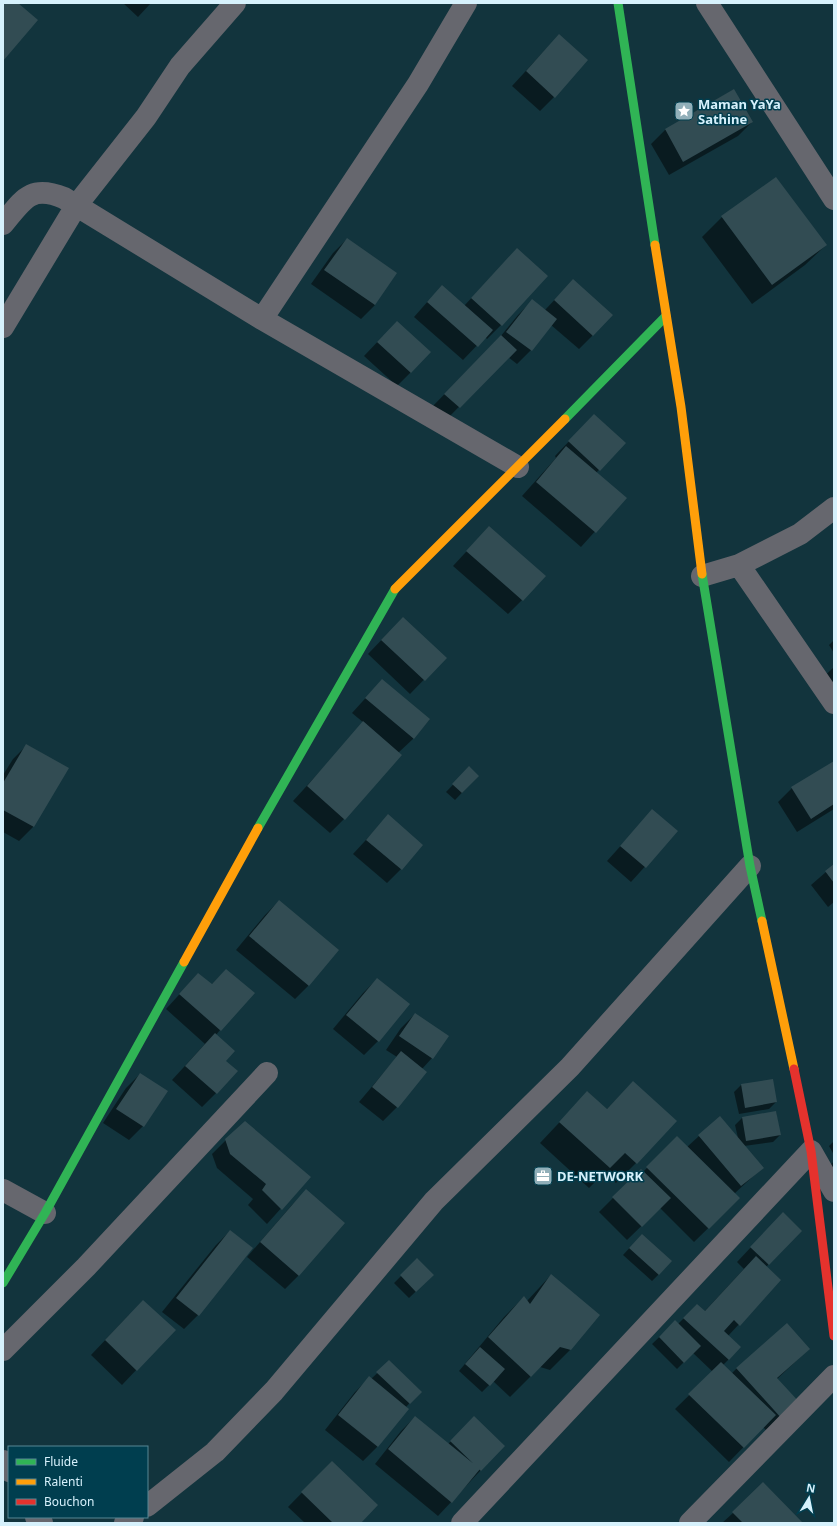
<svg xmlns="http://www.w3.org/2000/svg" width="837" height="1526" viewBox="0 0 837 1526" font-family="'Noto Sans',sans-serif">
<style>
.shadow{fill:#0007}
.building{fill:#324c53}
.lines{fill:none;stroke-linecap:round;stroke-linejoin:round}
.street{stroke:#66676e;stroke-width:22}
.fast{stroke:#30b455;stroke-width:9}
.slow{stroke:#ff9f0a;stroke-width:9}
.jam{stroke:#e5322d;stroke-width:9}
.labels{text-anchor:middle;stroke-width:3;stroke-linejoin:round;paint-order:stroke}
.poi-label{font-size:13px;font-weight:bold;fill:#d6f1fc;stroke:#003e4f;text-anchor:start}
</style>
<rect width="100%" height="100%" fill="#12343d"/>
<!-- shadow -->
<path class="shadow" d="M 123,3 L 151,3 L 138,17 Z
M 546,49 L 554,97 L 540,111 L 512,86 Z
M 733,90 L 752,122 L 738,136 L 669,175 L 651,144 L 665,130 Z
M 722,217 L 826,245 L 805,265 L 752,304 L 702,237 Z
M 347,239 L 375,305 L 361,319 L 311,284 L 333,253 Z
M 503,264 L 546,276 L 501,325 L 487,339 L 485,337 L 463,360 L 414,317 L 429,300 L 464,306 Z
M 560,294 L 593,335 L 579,349 L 551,325 L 531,350 L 517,364 L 508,357 L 445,421 L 431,408 L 500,337 L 518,315 L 532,301 L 545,310 Z
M 383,336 L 411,372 L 397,386 L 364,356 Z
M 594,415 L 624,443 L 596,473 L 625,498 L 581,547 L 522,496 L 556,458 L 555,456 Z
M 489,527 L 522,600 L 508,614 L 453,566 Z
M 389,632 L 445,658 L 410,694 L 368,654 Z
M 834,640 L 834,653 L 829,645 Z
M 834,667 L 834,710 L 815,685 Z
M 382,680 L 429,720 L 413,739 L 398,753 L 344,819 L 330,833 L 293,801 L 364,723 L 352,713 Z
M 27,745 L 67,768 L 33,827 L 19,841 L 3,832 L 3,775 L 13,759 Z
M 834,762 L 834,809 L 797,832 L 778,802 L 792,788 Z
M 469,768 L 478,776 L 455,800 L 446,792 Z
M 652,811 L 677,831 L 631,882 L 607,861 Z
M 388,816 L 401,869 L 387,883 L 353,854 Z
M 834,865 L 834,902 L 828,907 L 811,885 Z
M 279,901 L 309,985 L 295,999 L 236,950 L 265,915 Z
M 226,970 L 220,1030 L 216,1035 L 225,1061 L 216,1093 L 202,1107 L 172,1080 L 205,1044 L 166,1009 L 198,974 L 211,985 Z
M 377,979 L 408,1004 L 378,1041 L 364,1055 L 333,1029 L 363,993 Z
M 415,1014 L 432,1058 L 422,1069 L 397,1107 L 383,1121 L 359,1102 L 397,1057 L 386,1050 L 401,1028 Z
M 140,1074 L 143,1126 L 129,1140 L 103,1123 L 126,1088 Z
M 633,1082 L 636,1163 L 616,1183 L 604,1173 L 589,1188 L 540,1143 L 588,1092 L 606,1110 Z
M 741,1085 L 776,1102 L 769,1109 L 739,1114 L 734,1092 Z
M 776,1112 L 780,1135 L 773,1142 L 744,1146 L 762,1168 L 734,1194 L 739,1198 L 694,1242 L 660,1208 L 627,1240 L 599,1212 L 641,1170 L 643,1172 L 677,1137 L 687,1147 L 699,1136 L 738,1138 L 735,1125 L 742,1118 Z
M 226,1140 L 309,1177 L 267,1224 L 248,1205 L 253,1199 L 217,1168 L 212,1154 Z
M 834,1141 L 834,1155 L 829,1146 Z
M 834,1161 L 834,1181 L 827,1169 Z
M 306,1191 L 299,1275 L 285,1289 L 247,1257 L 292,1205 Z
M 769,1228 L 801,1231 L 766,1267 L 780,1280 L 728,1336 L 729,1359 L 723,1365 L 732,1373 L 737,1368 L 809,1349 L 777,1379 L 785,1417 L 769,1433 L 763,1427 L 729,1462 L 675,1409 L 713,1372 L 693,1353 L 677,1369 L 652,1344 L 675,1322 L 678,1324 L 697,1305 L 704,1312 L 744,1269 L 737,1262 Z
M 230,1231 L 252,1248 L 198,1315 L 184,1329 L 162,1312 L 216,1245 Z
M 635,1242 L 659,1274 L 652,1281 L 623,1255 Z
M 417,1260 L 433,1275 L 409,1298 L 394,1283 Z
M 551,1275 L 570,1350 L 550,1370 L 540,1367 L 510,1397 L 493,1381 L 482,1392 L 459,1371 L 504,1317 L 524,1297 L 527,1301 Z
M 129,1315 L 174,1330 L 122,1385 L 91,1355 Z
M 389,1362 L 420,1392 L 406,1407 L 408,1409 L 377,1447 L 363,1461 L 325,1430 L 355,1392 L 369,1378 L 371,1379 Z
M 415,1417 L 448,1444 L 460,1432 L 481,1470 L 438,1516 L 375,1464 L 401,1431 Z
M 332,1462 L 359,1523 L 305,1523 L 288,1507 Z
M 733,1513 L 801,1523 L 722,1523 Z"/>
<!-- building -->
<path class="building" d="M 3,3 L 18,3 L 38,20 L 3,61 Z
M 559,34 L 588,60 L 555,98 L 526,71 Z
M 734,89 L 753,122 L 683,162 L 665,129 Z
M 776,177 L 827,245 L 772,285 L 721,216 Z
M 347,238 L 397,273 L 375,305 L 324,270 Z
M 517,248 L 548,276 L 502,326 L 471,298 Z
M 573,279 L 613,315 L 593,336 L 554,300 Z
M 442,285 L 493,330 L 478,347 L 427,302 Z
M 532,299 L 557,319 L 532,351 L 506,332 Z
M 397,321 L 431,352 L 411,373 L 377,342 Z
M 501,335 L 517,350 L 460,408 L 444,394 Z
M 594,414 L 626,443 L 600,471 L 568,441 Z
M 566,446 L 627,498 L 596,533 L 536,482 Z
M 489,526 L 546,576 L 523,601 L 466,551 Z
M 403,617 L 447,658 L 425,681 L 381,640 Z
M 382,679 L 430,719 L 414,739 L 365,698 Z
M 363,721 L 402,755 L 345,820 L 307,786 Z
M 26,744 L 69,768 L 34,827 L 3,810 L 3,783 Z
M 834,761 L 834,804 L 811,819 L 791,787 Z
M 469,766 L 479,776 L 462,793 L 452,784 Z
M 652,809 L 678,831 L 646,868 L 620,846 Z
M 388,814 L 423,845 L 402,870 L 366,840 Z
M 834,864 L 834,883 L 825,871 Z
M 279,900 L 339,950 L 309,986 L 249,936 Z
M 226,969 L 255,993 L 221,1031 L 179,994 L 198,973 L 212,984 Z
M 377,978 L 410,1004 L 379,1042 L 346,1015 Z
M 415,1013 L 449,1036 L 433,1059 L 399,1036 Z
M 215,1033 L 235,1051 L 226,1061 L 238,1071 L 217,1094 L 185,1066 Z
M 401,1051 L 427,1072 L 398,1108 L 372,1087 Z
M 140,1073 L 168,1091 L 144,1127 L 116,1109 Z
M 773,1079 L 777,1102 L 745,1108 L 741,1084 Z
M 633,1081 L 677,1121 L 637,1164 L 625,1153 L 610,1168 L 559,1122 L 587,1091 L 607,1109 Z
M 776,1111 L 781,1135 L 746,1141 L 742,1117 Z
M 720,1116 L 764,1168 L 741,1186 L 698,1135 Z
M 245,1121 L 311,1177 L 282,1210 L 262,1190 L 266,1184 L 230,1154 L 225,1139 Z
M 677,1136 L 740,1198 L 709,1229 L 646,1167 Z
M 641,1169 L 671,1198 L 642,1227 L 612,1197 Z
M 306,1189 L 345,1223 L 299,1276 L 260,1242 Z
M 783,1212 L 802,1231 L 769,1265 L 750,1247 Z
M 230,1230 L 253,1248 L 199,1316 L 176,1298 Z
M 642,1234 L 672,1261 L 659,1275 L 629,1248 Z
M 756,1256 L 781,1280 L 740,1326 L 734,1320 L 724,1331 L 741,1347 L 729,1360 L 683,1318 L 697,1304 L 705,1311 Z
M 417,1258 L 434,1275 L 416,1292 L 400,1275 Z
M 551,1274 L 600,1315 L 571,1350 L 560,1347 L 531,1377 L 488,1337 L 524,1296 L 530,1304 Z
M 143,1300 L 176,1330 L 137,1371 L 105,1340 Z
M 675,1320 L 701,1346 L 684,1363 L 659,1337 Z
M 787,1323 L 810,1349 L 777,1378 L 801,1404 L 783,1420 L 736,1368 Z
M 480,1347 L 505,1369 L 490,1386 L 465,1364 Z
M 389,1360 L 422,1392 L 410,1404 L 376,1372 Z
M 721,1362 L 776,1415 L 744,1448 L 688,1394 Z
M 369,1376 L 409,1409 L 378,1447 L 338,1415 Z
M 415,1416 L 480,1469 L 452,1503 L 388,1449 Z
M 474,1416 L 505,1446 L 481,1471 L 450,1441 Z
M 332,1461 L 378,1505 L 361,1523 L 333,1523 L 301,1492 Z
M 763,1482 L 803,1523 L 743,1523 L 732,1512 Z"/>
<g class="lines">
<!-- street -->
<path class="street" d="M 707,3 L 834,199
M 3,224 C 23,200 30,184 64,198 L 262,319 L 518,467
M 262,319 L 418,84 L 466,3
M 3,327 L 76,206 L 146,117 L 180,66 L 235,3
M 739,565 L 834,703
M 702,576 L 739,565 L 800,534 L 834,508
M 3,1190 L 45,1213
M 3,1350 L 86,1267 L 267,1073
M 3,1461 L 9,1471
M 147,1506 L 215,1452 L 274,1391 L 434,1201 L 570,1067 L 750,866
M 36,1517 L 42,1523
M 125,1523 L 133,1517
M 462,1523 L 811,1151 L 834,1191
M 690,1523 L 834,1376"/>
<!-- fast -->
<path class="fast" d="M 618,3 L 655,245
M 565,419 L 666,316
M 702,574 L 750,866 L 762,921
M 258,828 L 395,589
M 3,1283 L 45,1213 L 184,962"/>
<!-- slow -->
<path class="slow" d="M 655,245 L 681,407 L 702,574
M 395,589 L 565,419
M 762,921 L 794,1069
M 184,962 L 258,828"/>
<!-- jam -->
<path class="jam" d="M 794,1069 L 811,1151 L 834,1336"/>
</g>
<!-- icons -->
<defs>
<symbol id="sight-square" viewBox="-11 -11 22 22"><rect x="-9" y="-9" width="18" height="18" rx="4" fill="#91afb9" stroke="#003e4f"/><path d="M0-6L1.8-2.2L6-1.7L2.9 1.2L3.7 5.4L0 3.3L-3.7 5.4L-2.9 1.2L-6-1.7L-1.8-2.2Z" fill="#fff"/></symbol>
<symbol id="office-square" viewBox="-11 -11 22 22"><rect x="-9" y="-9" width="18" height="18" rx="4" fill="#91afb9" stroke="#003e4f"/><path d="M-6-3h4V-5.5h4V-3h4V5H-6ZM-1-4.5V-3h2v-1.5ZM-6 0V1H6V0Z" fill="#fff"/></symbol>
</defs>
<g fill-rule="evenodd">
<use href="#sight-square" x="673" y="100" width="22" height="22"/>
<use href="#office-square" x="532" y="1165" width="22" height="22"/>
</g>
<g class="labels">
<!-- poi labels -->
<g class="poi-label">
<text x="698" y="109">Maman YaYa<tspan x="698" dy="15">Sathine</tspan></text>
<text x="557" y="1181">DE-NETWORK</text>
</g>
</g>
<!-- border -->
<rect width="837" height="1526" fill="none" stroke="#d6f1fc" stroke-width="8"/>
<!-- legend -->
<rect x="8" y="1446" width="140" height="72" fill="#003e4f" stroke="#568694"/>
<rect x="16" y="1459" width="20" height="6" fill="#30b455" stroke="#568694"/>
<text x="44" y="1466" font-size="12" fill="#d6f1fc">Fluide</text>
<rect x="16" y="1479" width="20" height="6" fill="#ff9f0a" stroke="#568694"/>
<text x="44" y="1486" font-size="12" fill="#d6f1fc">Ralenti</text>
<rect x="16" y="1499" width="20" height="6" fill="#e5322d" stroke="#568694"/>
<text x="44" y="1506" font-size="12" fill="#d6f1fc">Bouchon</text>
<!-- north arrow -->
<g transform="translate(809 1498) rotate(10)" stroke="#003e4f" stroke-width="3" paint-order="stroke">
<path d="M0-3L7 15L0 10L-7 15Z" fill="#d6f1fc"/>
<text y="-6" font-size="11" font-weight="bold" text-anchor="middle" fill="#d6f1fc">N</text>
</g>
</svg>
